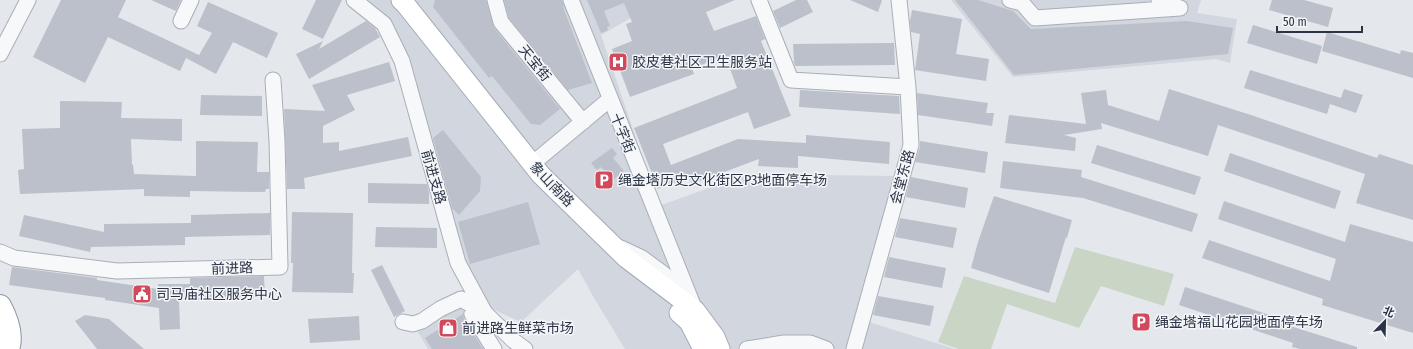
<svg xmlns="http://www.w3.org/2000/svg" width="1413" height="349" viewBox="0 0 1413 349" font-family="'Fira Sans Condensed','Noto Sans SC',sans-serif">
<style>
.built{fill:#d2d6de}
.green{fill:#c9d6c5}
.building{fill:#bbc0ca}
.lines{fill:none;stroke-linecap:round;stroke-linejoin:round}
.minor-casing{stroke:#a9aeb7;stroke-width:17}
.major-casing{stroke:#a3abb8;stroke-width:21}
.highway-casing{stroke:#8b94a3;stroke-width:24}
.minor{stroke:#f7f8fa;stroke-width:15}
.major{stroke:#fff;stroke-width:19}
.highway{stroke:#fff;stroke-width:22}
.labels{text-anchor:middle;stroke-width:3;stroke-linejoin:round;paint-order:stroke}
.poi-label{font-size:14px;fill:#2b3445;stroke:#f4f6f9;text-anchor:start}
.street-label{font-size:14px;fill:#2b3445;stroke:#f4f6f9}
</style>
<rect width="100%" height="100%" fill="#e4e7ec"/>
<!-- built -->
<path class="built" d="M 360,0 L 662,0 L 601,35 L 659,206 L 748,174 L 894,176 L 856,318 L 955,349 L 625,349 L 594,298 L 578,269 L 521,322 L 492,309 L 465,265 L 394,30 Z
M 951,0 L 1201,0 L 1197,13 L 1237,19 L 1230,63 L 1216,59 L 1013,77 Z
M 459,303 L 489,349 L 428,349 L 418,332 L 424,324 Z"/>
<!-- green -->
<path class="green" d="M 1075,247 L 1174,274 L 1164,306 L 1101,286 L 1079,328 L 1007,304 L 991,349 L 959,349 L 938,342 L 964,276 L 1055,303 Z"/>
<!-- building -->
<path class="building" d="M 61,0 L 126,0 L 118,17 L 199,55 L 212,33 L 197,26 L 208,2 L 278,33 L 267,58 L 233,42 L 216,74 L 186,58 L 180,71 L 108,37 L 85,83 L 33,57 Z
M 151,0 L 181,0 L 176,11 Z
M 316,0 L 342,0 L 323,39 L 302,29 Z
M 435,0 L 486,0 L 494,28 L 560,109 L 540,125 L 531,124 L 492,76 L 489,78 L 433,7 Z
M 504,0 L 562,0 L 564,7 L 563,7 L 592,83 L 568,90 L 509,18 Z
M 587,0 L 735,0 L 706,12 L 714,31 L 756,16 L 765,39 L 761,41 L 791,116 L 754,129 L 748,112 L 663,144 L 671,165 L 738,139 L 806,143 L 806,135 L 890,142 L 889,164 L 798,156 L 798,168 L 758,166 L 759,159 L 692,184 L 689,177 L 658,189 L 634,128 L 737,88 L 725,55 L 692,69 L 694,74 L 630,97 L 612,49 L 632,41 L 626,24 L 632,22 L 624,3 L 604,11 L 610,26 L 607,27 L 608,30 L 601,33 Z
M 796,0 L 807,0 L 813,12 L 780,28 L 773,11 Z
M 850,0 L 882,0 L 878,12 Z
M 955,0 L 978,0 L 1013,11 L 1031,29 L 1187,21 L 1233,28 L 1228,54 L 1014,75 Z
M 1272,0 L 1304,0 L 1333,8 L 1328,27 L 1269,10 Z
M 912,10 L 962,19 L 956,54 L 989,59 L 986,81 L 915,70 L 920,34 L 911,32 L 910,21 Z
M 366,21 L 375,28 L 380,37 L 309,79 L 296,54 L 323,41 L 319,49 Z
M 1253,25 L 1322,46 L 1317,64 L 1247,43 Z
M 1327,32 L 1400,54 L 1401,50 L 1413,53 L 1413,78 L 1322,51 Z
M 894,43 L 895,65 L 795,66 L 794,62 L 793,44 Z
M 389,62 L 395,81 L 347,95 L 355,110 L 323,126 L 323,143 L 339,142 L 339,151 L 408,137 L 412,156 L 304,178 L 305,189 L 287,189 L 284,109 L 325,111 L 312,85 Z
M 1250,70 L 1341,98 L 1344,89 L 1363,95 L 1356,113 L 1330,104 L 1327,114 L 1244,88 Z
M 1169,89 L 1254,116 L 1377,158 L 1379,154 L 1413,165 L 1413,220 L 1356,203 L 1365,174 L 1218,125 L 1208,156 L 1101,123 L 1102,129 L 1064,135 L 1076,138 L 1075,151 L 1005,143 L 1009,115 L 1086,124 L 1081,93 L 1106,90 L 1108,105 L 1159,121 Z
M 800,90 L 899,96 L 900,114 L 799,107 Z
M 917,93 L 988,103 L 986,113 L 994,113 L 992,126 L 918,115 Z
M 201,95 L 262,96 L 262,116 L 200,115 Z
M 60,101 L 122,102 L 121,118 L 182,119 L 182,141 L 131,139 L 132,165 L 133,164 L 134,174 L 196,176 L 196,141 L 258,142 L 257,172 L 269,172 L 269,189 L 266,189 L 265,192 L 190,191 L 190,197 L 144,196 L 144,189 L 20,194 L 18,170 L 24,169 L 22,129 L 60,128 Z
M 443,130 L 481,177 L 480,191 L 459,215 L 452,208 L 433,138 Z
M 920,141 L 988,152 L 985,173 L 915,162 L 920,147 Z
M 1097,145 L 1201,177 L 1195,195 L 1091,163 Z
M 612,148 L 617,154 L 613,158 L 624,171 L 612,181 L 601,167 L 597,170 L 591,163 Z
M 1230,153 L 1341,191 L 1335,209 L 1224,171 Z
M 1003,161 L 1082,170 L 1081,177 L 1198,214 L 1192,232 L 1083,198 L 1000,188 Z
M 911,177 L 968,188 L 965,208 L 906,197 Z
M 368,183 L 427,184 L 429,193 L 429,204 L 368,203 Z
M 994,196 L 1072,220 L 1067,238 L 1066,237 L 1049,293 L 971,268 L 978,242 Z
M 1224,201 L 1345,242 L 1350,224 L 1413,242 L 1413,333 L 1322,305 L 1323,299 L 1202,258 L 1209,240 L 1330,281 L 1336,259 L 1218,219 Z
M 528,202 L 540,244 L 470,264 L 458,222 Z
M 292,212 L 353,213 L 352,273 L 354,273 L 353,293 L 292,292 L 293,263 L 291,263 Z
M 270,213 L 270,235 L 185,237 L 185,245 L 91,247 L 90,252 L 19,236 L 24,215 L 104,232 L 104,224 L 191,223 L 191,215 Z
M 900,218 L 957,228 L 953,248 L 895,237 Z
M 376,227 L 437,228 L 437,248 L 375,247 Z
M 889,257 L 946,268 L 942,288 L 884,277 Z
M 382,265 L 405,311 L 394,317 L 371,270 Z
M 12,267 L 97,278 L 97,280 L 158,289 L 158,284 L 190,284 L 190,278 L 264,276 L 265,297 L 179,300 L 180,329 L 160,330 L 159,308 L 105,300 L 105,298 L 9,285 Z
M 1185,287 L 1288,321 L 1287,325 L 1357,347 L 1357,349 L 1300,349 L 1292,347 L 1293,343 L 1179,305 Z
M 878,296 L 934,306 L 930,326 L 873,315 Z
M 463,314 L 464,319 L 483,349 L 432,349 L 425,338 Z
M 85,315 L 109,319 L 144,349 L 97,349 L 75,321 Z
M 359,316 L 360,340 L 310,343 L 308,319 Z"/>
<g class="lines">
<defs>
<path id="minor" d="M 354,0 L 384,24 L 402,61 L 458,263 L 485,313 L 514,341 L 525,349
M 495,0 L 501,22 L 583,122
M 571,0 L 695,310
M 759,0 L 791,80 L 908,87
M 1010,0 L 1022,3 L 1035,18 L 1180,8 L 1159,0
M 181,21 L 191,0
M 0,54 L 28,0
M 532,164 L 610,99
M 621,248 L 642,258 L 665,275 L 676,294
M 0,252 L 14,258 L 117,271 L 280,267 L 277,141 L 273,80
M 477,308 L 472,314 L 494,349
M 403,322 L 413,324 L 422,321 L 440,309 L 461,299 L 485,313
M 747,349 L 784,343 L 810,343 L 826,349
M 854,349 L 911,145 L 908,87 L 899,0"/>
<path id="major" d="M 401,0 L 406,5 L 541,175 L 626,258 L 695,310 L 715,337 L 720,349
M 679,313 L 689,322 L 703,349"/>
<path id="highway" d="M 0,306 C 7,319 13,335 8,349"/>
</defs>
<!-- minor casing -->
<use href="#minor" class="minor-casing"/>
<!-- major casing -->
<use href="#major" class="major-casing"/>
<!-- highway casing -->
<use href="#highway" class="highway-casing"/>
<!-- minor -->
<use href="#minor" class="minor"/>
<!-- major -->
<use href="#major" class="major"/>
<!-- highway -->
<use href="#highway" class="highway"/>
</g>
<!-- icons -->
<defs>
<symbol id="hospital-square" viewBox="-11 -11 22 22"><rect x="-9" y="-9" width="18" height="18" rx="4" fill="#d1495b" stroke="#f4f6f9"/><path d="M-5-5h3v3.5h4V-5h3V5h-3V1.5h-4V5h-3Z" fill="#fff"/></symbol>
<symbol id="parking-square" viewBox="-11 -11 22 22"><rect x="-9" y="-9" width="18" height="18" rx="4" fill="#d1495b" stroke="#f4f6f9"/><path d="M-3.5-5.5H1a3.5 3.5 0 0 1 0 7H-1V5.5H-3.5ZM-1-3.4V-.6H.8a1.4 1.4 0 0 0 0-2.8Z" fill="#fff"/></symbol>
<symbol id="civic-square" viewBox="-11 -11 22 22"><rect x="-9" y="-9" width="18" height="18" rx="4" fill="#d1495b" stroke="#f4f6f9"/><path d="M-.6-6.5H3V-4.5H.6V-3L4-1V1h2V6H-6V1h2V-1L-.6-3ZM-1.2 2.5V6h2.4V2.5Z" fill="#fff"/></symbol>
<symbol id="shop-square" viewBox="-11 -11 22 22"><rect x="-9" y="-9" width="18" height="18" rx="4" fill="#d1495b" stroke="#f4f6f9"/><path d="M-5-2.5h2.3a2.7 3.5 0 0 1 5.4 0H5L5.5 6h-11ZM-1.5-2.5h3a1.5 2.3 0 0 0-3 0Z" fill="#fff"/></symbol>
</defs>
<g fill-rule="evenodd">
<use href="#hospital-square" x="607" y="51" width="22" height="22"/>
<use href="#parking-square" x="593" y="169" width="22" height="22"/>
<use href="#civic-square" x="131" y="283" width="22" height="22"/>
<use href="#parking-square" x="1130" y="311" width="22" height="22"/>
<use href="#shop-square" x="437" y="317" width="22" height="22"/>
</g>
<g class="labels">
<!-- poi labels -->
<g class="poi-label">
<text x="632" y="67">胶皮巷社区卫生服务站</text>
<text x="618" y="185">绳金塔历史文化街区P3地面停车场</text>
<text x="156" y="299">司马庙社区服务中心</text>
<text x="1155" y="327">绳金塔福山花园地面停车场</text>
<text x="462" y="333">前进路生鲜菜市场</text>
</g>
<!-- street labels -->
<g class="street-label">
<text transform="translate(535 63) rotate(51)" y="5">天宝街</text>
<text transform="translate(623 133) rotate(68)" y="5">十字街</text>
<text transform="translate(434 177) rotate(74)" y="5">前进支路</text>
<text transform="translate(902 177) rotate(-75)" y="5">会堂东路</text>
<text transform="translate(552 184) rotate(46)" y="5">象山南路</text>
<text transform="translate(232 268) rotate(-2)" y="5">前进路</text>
</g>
</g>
<!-- north arrow -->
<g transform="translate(1385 321) rotate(23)" stroke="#f4f6f9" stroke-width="3" paint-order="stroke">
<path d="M0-3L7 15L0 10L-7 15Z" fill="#2b3445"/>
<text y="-6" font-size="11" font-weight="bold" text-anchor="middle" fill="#2b3445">北</text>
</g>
<!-- scale -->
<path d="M1277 26v6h85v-6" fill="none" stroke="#2b3445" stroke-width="2"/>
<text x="1283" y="26" font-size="12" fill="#2b3445" stroke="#f4f6f9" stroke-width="3" paint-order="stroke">50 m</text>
</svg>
